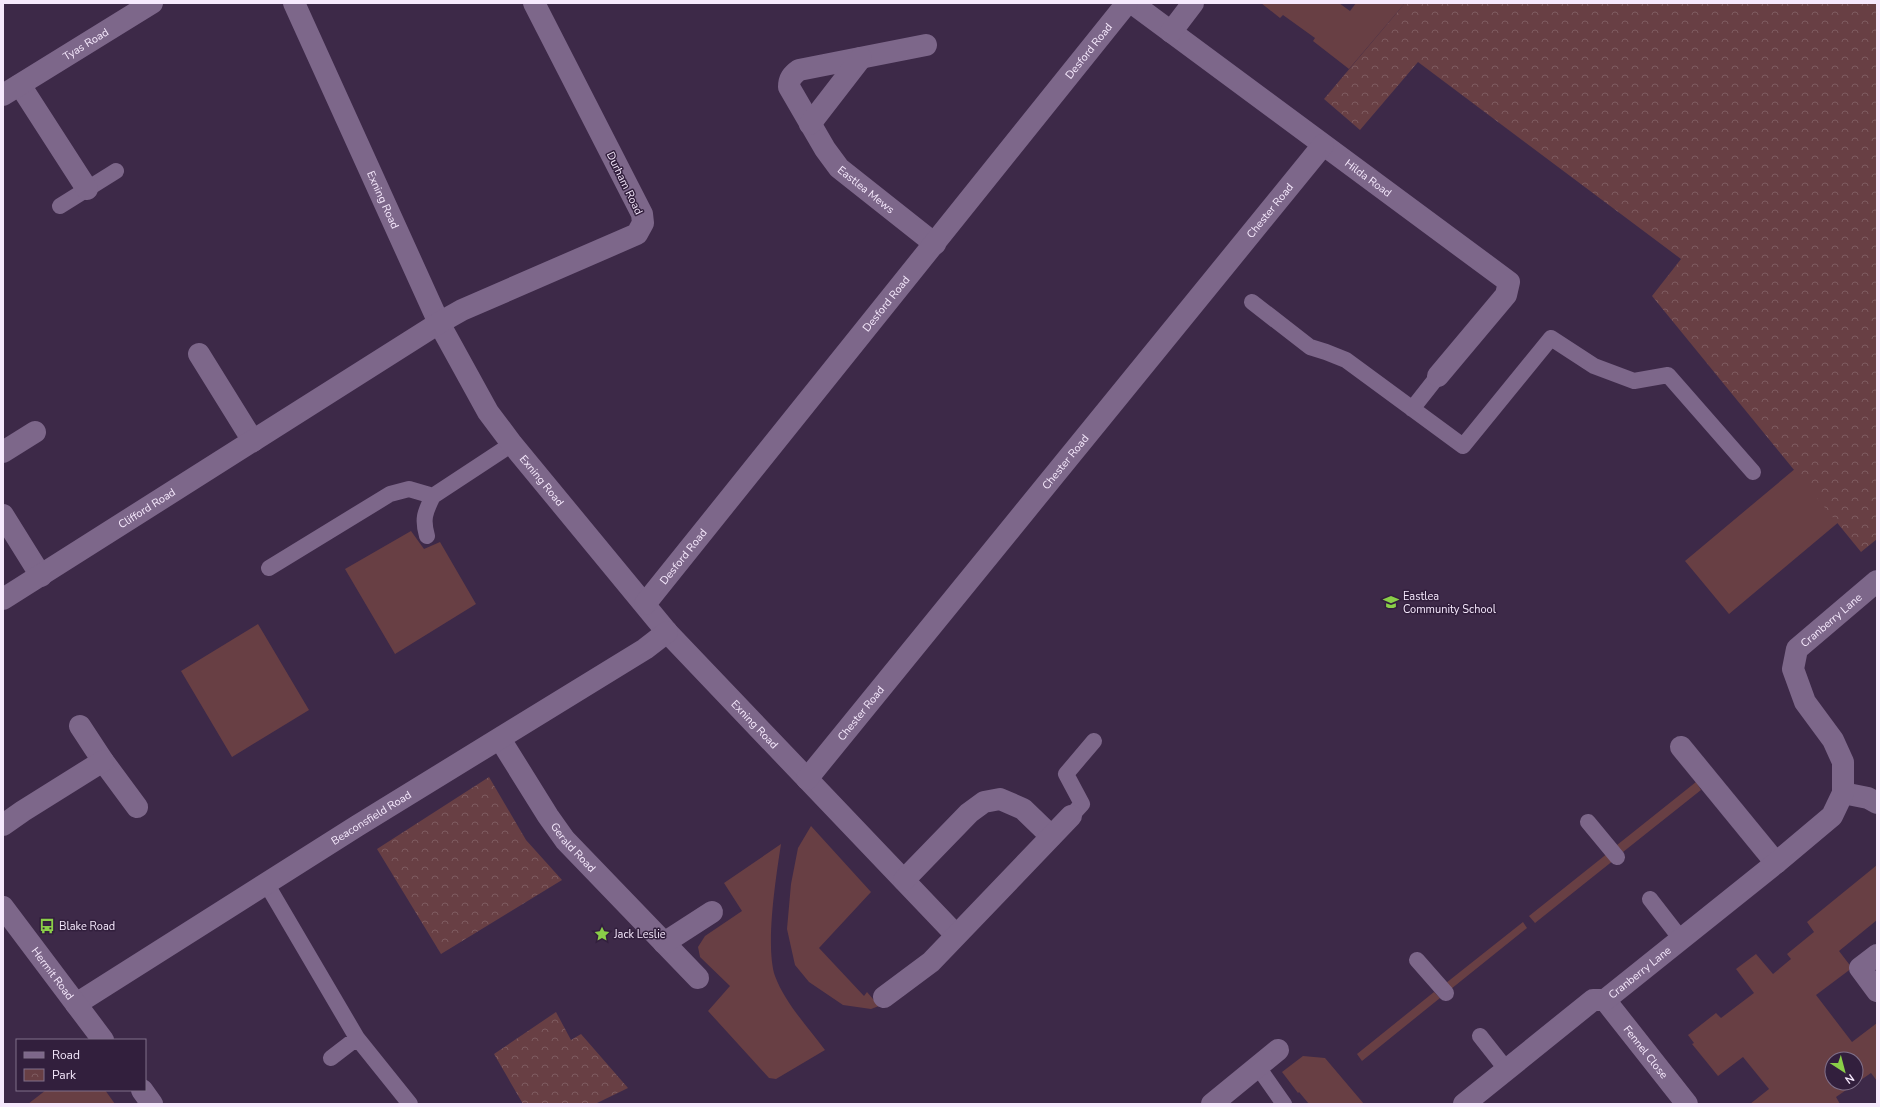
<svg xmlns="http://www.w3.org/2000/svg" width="1880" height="1107" viewBox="0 0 1880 1107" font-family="'Nunito Sans',sans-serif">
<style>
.green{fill:#683f44;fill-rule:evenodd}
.park{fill:url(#park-crowns)}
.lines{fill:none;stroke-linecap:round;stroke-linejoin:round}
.service{stroke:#7d678a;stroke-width:16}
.minor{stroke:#7d678a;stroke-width:22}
.tertiary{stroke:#7d678a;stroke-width:22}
.labels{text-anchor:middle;stroke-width:3;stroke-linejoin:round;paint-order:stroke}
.street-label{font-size:11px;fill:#f6e9fd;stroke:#321f3d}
.poi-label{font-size:11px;fill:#f6e9fd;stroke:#321f3d;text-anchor:start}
</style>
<defs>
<pattern id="park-crowns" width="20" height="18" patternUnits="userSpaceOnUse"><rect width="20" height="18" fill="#683f44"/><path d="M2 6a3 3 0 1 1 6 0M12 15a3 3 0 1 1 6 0" fill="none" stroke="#7e5b60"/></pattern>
</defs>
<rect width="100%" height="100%" fill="#3d2948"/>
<!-- green -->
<path class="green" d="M 1261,3 L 1339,3 L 1350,11 L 1356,3 L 1405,3 L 1349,69 L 1313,41 L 1315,38 L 1283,15 L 1280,18 Z
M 1796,468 L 1840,521 L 1729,614 L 1685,561 Z
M 411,531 L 424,549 L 440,542 L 476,604 L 395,654 L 345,569 Z
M 258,624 L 309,710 L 232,757 L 181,671 Z
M 1696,782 L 1701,790 L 1623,852 L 1617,845 Z
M 811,826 L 871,892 L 819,948 L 864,996 L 867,992 L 879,1006 L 871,1009 L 843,1005 L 809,982 L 795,965 L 787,929 L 791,884 L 798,848 Z
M 781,844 C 776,877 765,946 775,976 C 785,1003 808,1027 825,1050 L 776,1079 L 769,1078 L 708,1011 L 730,986 L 700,957 L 698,947 L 705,936 L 742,911 L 724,883 Z
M 1608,853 L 1614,860 L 1535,923 L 1529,916 Z
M 1877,865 L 1877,920 L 1839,951 L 1852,968 L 1816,995 L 1852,1042 L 1877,1023 L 1877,1081 L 1871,1073 L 1836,1097 L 1840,1104 L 1750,1104 L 1769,1089 L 1743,1057 L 1718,1076 L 1692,1044 L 1694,1043 L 1688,1035 L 1716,1013 L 1721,1018 L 1754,993 L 1736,969 L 1756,954 L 1773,974 L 1791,959 L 1787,954 L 1814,932 L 1807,922 ZM 1832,1059 L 1856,1059 L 1856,1083 L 1832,1083 Z
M 1523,922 L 1527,928 L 1451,989 L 1446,983 Z
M 1434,992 L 1440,998 L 1362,1061 L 1357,1054 Z
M 1303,1056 L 1325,1058 L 1364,1104 L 1309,1104 L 1299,1092 L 1298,1093 L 1282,1072 Z
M 46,1090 L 105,1090 L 115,1104 L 28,1104 Z"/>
<!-- park -->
<path class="park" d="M 1405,3 L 1877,3 L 1877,539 L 1861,552 L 1652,296 L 1681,259 L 1418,62 L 1360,130 L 1324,99 Z
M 489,777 L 526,840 L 562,880 L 441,954 L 377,849 Z
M 556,1012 L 571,1040 L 581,1034 L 628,1088 L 595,1104 L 523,1104 L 494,1054 Z"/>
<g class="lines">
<!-- service -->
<path class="service" d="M 60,206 L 116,171
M 1252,302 L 1310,347 L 1326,352 L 1346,360 L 1463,446 L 1551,338 L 1594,366 L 1634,381 L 1668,375 L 1753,472
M 1412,409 L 1438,376
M 427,536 C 422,519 425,512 433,496 L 512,444
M 269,568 L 390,494 L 409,489 L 433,496
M 1071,816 L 1082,804 L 1066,774 L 1094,741
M 1588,822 L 1617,857
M 266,883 L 357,1038 L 410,1104
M 1650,899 L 1681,939
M 1417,960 L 1446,993
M 1480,1036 L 1506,1069
M 331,1058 L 357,1038
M 1258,1067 L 1284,1104"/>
<!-- minor -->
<g class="minor">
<path id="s1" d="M 294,3 L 439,323 L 488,412 L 512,444 L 667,632 L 956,935"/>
<path id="s2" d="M 1132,3 L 1509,282 L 1506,295 L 1438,376"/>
<path d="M 1171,32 L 1193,3"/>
<path id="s3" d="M 926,45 L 799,70 C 792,75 789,79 789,87 L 825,149 L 839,168 L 935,244"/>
<path d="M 20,85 L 87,189"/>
<path id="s4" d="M 3,95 L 152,3"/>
<path d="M 810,124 L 861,58"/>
<path d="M 199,354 L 253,441"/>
<path d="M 3,452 L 35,432"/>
<path d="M 3,515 L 41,576"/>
<path id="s5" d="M 3,599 L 439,323 L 462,310 L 637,234 L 643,223 L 642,214 L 534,3"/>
<path id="s6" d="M 645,604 L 1127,3"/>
<path d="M 80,726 L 103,761 L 137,807"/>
<path id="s7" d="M 500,739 L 548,816 L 565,840 L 698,978"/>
<path d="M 1681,747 L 1776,863"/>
<path id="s8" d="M 807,779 L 1323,145"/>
<path d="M 1843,793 L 1868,798 L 1877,803"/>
<path d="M 3,825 L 23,811 L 103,761"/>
<path d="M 904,880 L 969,813 L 984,802 L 1000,799 L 1023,809 L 1051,836"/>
<path d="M 664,943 L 712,912"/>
<path d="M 1877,955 L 1860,968 L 1877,991"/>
<path d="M 884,997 L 931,962 L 1071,816"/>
<path id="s9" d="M 1605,1000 L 1687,1104"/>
<path id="s10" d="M 76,1004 L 357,826 L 645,649 L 667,632"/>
<path d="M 1212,1104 L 1278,1050"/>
<path id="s11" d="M 1464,1104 L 1593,1000 L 1605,1000 L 1776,863 L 1832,816 L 1843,793 L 1843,762 L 1833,740 L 1805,702 L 1793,669 L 1797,649 L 1877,581"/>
</g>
<!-- tertiary -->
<g class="tertiary">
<path id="s12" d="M 3,907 L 103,1040"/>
<path d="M 142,1090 L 152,1104"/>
</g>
</g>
<!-- icons -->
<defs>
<symbol id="school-bare" viewBox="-9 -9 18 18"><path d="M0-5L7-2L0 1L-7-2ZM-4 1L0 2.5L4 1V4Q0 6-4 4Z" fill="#8ace48" stroke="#321f3d" stroke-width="2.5" paint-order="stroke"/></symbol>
<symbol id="bus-bare" viewBox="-9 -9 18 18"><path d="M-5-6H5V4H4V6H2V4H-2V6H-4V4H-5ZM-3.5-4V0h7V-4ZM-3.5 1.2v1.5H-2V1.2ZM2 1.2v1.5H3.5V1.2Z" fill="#8ace48" stroke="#321f3d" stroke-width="2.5" paint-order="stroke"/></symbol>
<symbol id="sight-bare" viewBox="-9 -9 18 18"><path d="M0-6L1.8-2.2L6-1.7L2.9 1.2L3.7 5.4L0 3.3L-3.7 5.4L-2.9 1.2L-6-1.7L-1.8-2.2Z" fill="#8ace48" stroke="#321f3d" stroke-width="2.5" paint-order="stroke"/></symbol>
</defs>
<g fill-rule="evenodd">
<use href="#school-bare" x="1380" y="591" width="22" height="22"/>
<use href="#bus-bare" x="36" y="915" width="22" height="22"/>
<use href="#sight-bare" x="591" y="923" width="22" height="22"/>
</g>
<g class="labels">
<!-- street labels -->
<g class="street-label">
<text dy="4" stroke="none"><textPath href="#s4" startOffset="97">Tyas Road</textPath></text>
<text dy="4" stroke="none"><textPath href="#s6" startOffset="709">Desford Road</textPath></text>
<text dy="4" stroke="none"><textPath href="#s2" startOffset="294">Hilda Road</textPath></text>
<text transform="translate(625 183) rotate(64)" y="4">Durham Road</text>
<text dy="4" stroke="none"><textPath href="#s3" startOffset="280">Eastlea Mews</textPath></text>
<text dy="4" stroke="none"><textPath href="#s1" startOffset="216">Exning Road</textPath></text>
<text dy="4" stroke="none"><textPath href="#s8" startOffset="733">Chester Road</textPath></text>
<text dy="4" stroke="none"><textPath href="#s6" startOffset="385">Desford Road</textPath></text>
<text dy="4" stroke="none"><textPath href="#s8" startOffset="409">Chester Road</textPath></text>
<text dy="4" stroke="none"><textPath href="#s1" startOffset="540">Exning Road</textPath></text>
<text dy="4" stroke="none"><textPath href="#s5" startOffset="170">Clifford Road</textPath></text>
<text dy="4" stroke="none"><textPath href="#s6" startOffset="61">Desford Road</textPath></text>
<text dy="4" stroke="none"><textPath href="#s11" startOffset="698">Cranberry Lane</textPath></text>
<text dy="4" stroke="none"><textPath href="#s8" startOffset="85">Chester Road</textPath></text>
<text dy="4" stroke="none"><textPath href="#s1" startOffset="864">Exning Road</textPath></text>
<text dy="4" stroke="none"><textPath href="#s10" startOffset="349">Beaconsfield Road</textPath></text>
<text dy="4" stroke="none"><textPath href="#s7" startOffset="131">Gerald Road</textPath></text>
<text dy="4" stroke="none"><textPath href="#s11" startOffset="222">Cranberry Lane</textPath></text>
<text dy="4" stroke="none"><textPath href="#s12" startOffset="83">Hermit Road</textPath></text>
<text dy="4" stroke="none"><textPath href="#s9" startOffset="66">Fennel Close</textPath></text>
</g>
<!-- poi labels -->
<g class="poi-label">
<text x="1403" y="600">Eastlea<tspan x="1403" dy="13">Community School</tspan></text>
<text x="59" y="930">Blake Road</text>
<text x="614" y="938">Jack Leslie</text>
</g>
</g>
<!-- border -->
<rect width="1880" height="1107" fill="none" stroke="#f6e9fd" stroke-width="8"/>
<!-- legend -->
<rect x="16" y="1039" width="130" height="52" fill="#321f3d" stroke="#80708a"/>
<rect x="24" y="1052" width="20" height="6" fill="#7d678a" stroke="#80708a"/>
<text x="52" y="1059" font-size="12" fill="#f6e9fd">Road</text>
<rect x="24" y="1069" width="20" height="12" fill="url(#park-crowns)" stroke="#80708a"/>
<text x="52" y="1079" font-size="12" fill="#f6e9fd">Park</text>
<!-- north arrow -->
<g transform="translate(1844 1071) rotate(144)"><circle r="19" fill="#321f3d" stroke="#80708a"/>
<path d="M0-3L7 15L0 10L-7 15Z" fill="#8ace48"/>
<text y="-6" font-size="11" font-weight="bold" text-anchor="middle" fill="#f6e9fd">N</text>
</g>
</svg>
